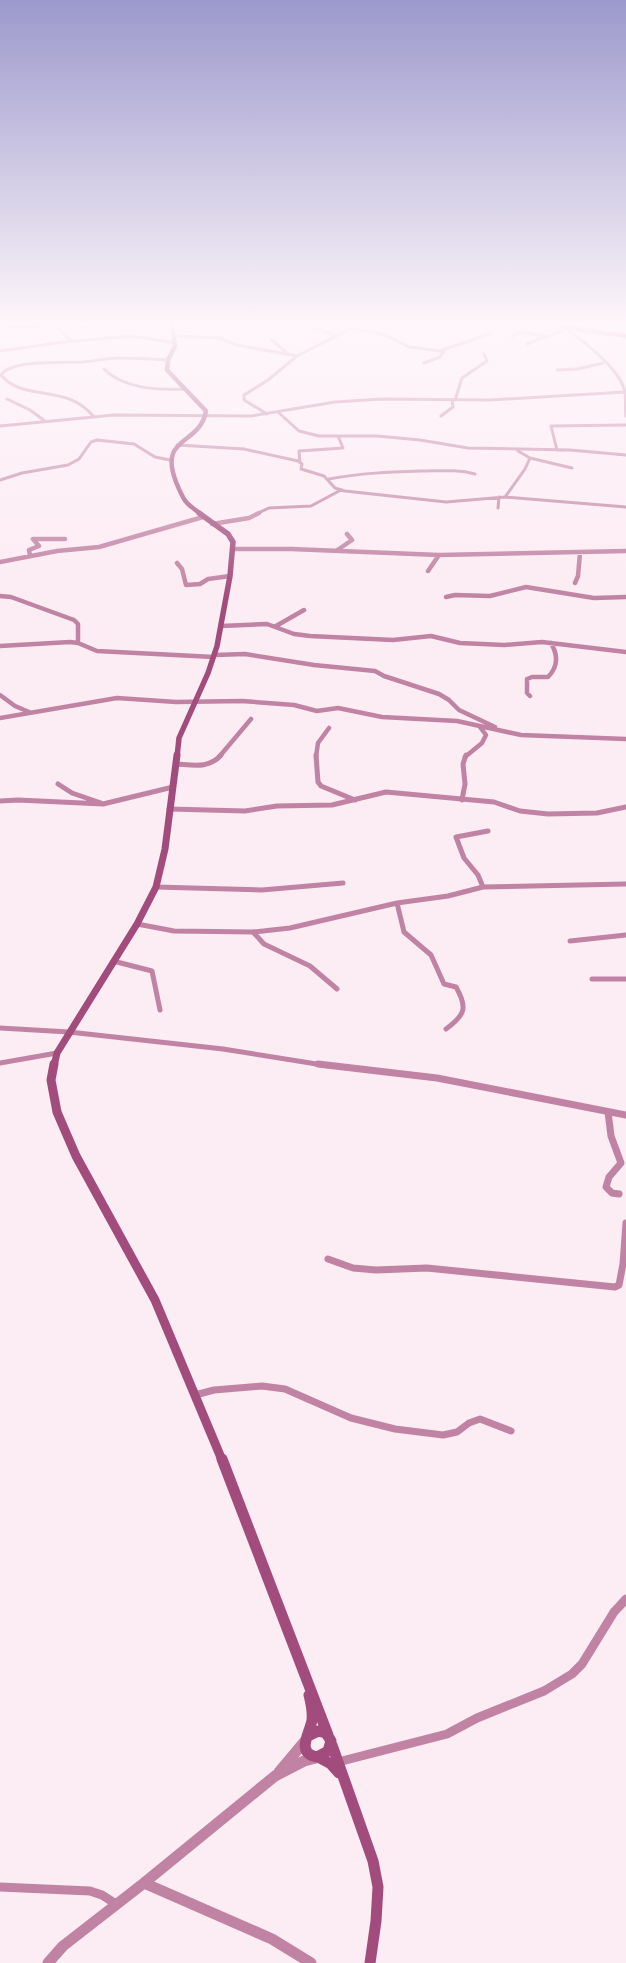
<svg xmlns="http://www.w3.org/2000/svg" width="626" height="1963" viewBox="0 0 626 1963" font-family="'Archivo Narrow',sans-serif">
<style>
.lines{fill:none;stroke-linecap:round;stroke-linejoin:round}
.minor-far4{stroke:#c083a3;stroke-width:3}
.minor-far3{stroke:#c083a3;stroke-width:4.5}
.minor-far2{stroke:#c083a3;stroke-width:5}
.minor-far1{stroke:#c083a3;stroke-width:7}
.minor{stroke:#c083a3;stroke-width:9}
.tertiary{stroke:#c083a3;stroke-width:11}
.secondary-far4{stroke:#a24c7d;stroke-width:4.5}
.secondary-far3{stroke:#a24c7d;stroke-width:5.5}
.secondary-far2{stroke:#a24c7d;stroke-width:7}
.secondary-far1{stroke:#a24c7d;stroke-width:9}
.secondary{stroke:#a24c7d;stroke-width:11}
</style>
<rect width="100%" height="100%" fill="#fcecf3"/>
<g class="lines">
<!-- minor-far4 -->
<path class="minor-far4" d="M 75,324 L 89,329
M 304,324 L 337,336
M 486,324 L 500,324
M 55,325 L 71,341
M 560,325 C 580,338 620,368 625,392 C 626,400 625,408 626,416
M 2,326 L 24,327 L 65,324
M 352,328 L 385,335 L 409,347 L 440,351 L 489,334
M 583,330 L 590,324
M 174,336 L 220,338 L 237,345 L 297,356
M 512,336 L 522,332 L 547,337 L 566,329
M 271,339 L 288,354
M 527,344 L 544,337
M 0,351 L 64,342 L 132,336 L 176,343
M 424,363 L 440,357 L 444,351
M 104,369 C 124,389 157,390 183,389
M 557,370 L 577,369 L 603,363
M 7,399 L 30,410 L 45,421
M 455,400 L 462,378 L 487,361 L 484,354
M 278,412 L 299,431 L 319,436 L 377,436 L 420,440 L 468,448 L 570,450 L 626,455
M 267,414 L 244,400 L 244,395 L 268,380 L 297,356 L 360,324
M 441,416 L 453,407 L 452,400
M 94,417 C 66,382 24,403 1,375 C 12,359 65,363 83,362 C 95,361 106,358 118,358 C 134,358 151,359 168,360
M 0,426 L 114,415 L 251,416 L 335,402 L 381,399 L 490,400 L 625,392
M 177,445 L 244,449 L 298,461 L 302,464 L 301,469 L 324,476 L 335,488 L 345,491 L 446,502 L 505,497 L 626,507
M 557,450 L 551,426 L 626,425
M 530,458 L 572,468
M 300,462 L 299,451 L 343,448 L 338,436
M 329,479 C 360,473 390,472 421,471 C 439,471 457,469 475,474
M 0,480 L 22,473 L 68,465 L 79,459 L 91,442 L 97,440 L 134,444 L 155,457 L 170,460
M 505,497 L 525,469 L 530,458 L 518,451
M 498,508 L 499,497
M 256,514 L 269,508 L 311,506 L 341,490"/>
<!-- minor-far3 -->
<path class="minor-far3" d="M 212,524 L 249,518 L 259,513
M 233,549 L 291,549 L 439,555 L 626,551
M 336,551 L 352,540 L 347,534
M 30,556 L 29,550 L 39,546 L 33,539 L 65,539
M 0,562 L 57,551 L 99,547 L 203,517
M 177,563 L 182,569 L 186,585 L 200,584 L 208,579 L 230,576
M 428,571 L 439,555
M 575,583 L 578,576 L 580,553
M 0,596 L 11,597 L 74,620 L 78,624 L 78,643
M 446,597 L 455,595 L 490,596 L 526,587 L 594,598 L 626,597
M 221,626 L 267,624 L 294,634 L 310,636 L 393,640 L 431,636 L 460,643 L 504,645 L 542,642 L 626,652
M 276,626 L 304,610
M 0,646 L 70,642 L 78,643 L 97,651 L 214,657
M 215,655 L 245,654 L 314,665 L 375,671 L 384,676 L 439,694 L 449,700 L 459,710 L 495,727
M 0,695 L 15,706 L 29,712
M 530,696 L 527,693 L 527,679 L 532,677 L 548,677 C 558,667 558,655 551,643
M 0,718 L 117,698 L 176,702 L 242,701 L 294,705 L 317,711 L 338,708 L 382,717 L 457,721 L 521,735 L 626,739
M 219,757 L 251,719
M 316,757 L 318,743 L 329,728
M 465,757 L 482,743 L 486,735 L 480,727"/>
<!-- minor-far2 -->
<path class="minor-far2" d="M 316,755 L 318,782 L 321,786 L 355,800
M 176,764 C 193,765 209,769 221,755
M 58,784 L 72,793 L 101,803
M 462,800 L 465,784 L 463,764 L 466,755
M 0,801 L 18,800 L 103,804 L 173,787
M 169,809 L 245,811 L 277,806 L 332,805 L 386,792 L 494,802 L 520,811 L 548,814 L 597,813 L 626,807
M 156,887 L 262,890 L 343,883
M 483,887 L 478,875 L 464,858 L 456,837 L 488,831
M 397,903 L 404,932 L 431,955 L 444,984 L 456,987 C 468,1008 465,1015 446,1029
M 137,924 L 174,931 L 253,932 L 290,928 L 397,903 L 448,896 L 483,887 L 626,884
M 253,932 L 264,944 L 310,966 L 337,989
M 570,941 L 626,935
M 113,961 L 152,971 L 160,1010
M 592,979 L 626,979
M 0,1028 L 69,1032 L 223,1049 L 329,1066
M 0,1063 L 57,1053"/>
<!-- minor-far1 -->
<path class="minor-far1" d="M 318,1064 L 437,1078 L 626,1115
M 608,1112 L 611,1136 L 621,1163 L 609,1177 L 606,1187 L 612,1193 L 619,1194
M 328,1259 L 353,1268 L 376,1270 L 427,1268 L 615,1287 L 619,1285 L 623,1264 L 626,1223
M 195,1395 L 214,1390 L 262,1386 L 285,1389 L 351,1418 L 395,1429 L 443,1435 L 457,1432 L 469,1423 L 480,1419 L 511,1431"/>
<!-- minor -->
<path class="minor" d="M 338,1762 L 447,1734 L 477,1718 L 544,1691 L 572,1674 L 582,1664 L 614,1612 L 626,1599
M 0,1887 L 90,1891 L 102,1895 L 116,1904"/>
<!-- tertiary -->
<path class="tertiary" d="M 279,1772 L 305,1741
M 144,1883 L 272,1939 L 311,1963
M 48,1963 L 63,1946 L 144,1883 L 275,1776 L 304,1761 L 316,1758"/>
<!-- secondary-far4 -->
<path class="secondary-far4" d="M 172,324 L 175,346 L 168,360 L 167,370 L 206,411 C 200,446 158,435 176,482 C 184,501 184,502 201,514
M 558,324 L 583,330 L 626,336"/>
<!-- secondary-far3 -->
<path class="secondary-far3" d="M 177,757 L 179,738 L 208,673 L 217,646 L 230,576 L 233,542 L 228,534 L 199,513"/>
<!-- secondary-far2 -->
<path class="secondary-far2" d="M 54,1066 L 57,1053 L 137,924 L 156,887 L 165,849 L 177,755"/>
<!-- secondary-far1 -->
<path class="secondary-far1" d="M 54,1064 L 51,1080 L 57,1112 L 76,1156 L 155,1300 L 222,1460"/>
<!-- secondary -->
<path class="secondary" d="M 222,1459 L 328,1735
M 308,1736 L 318,1731 L 326,1733 L 331,1741 L 328,1751 L 317,1757 C 295,1753 310,1733 312,1720 C 313,1711 311,1703 309,1695
M 332,1745 L 373,1861 L 378,1887 L 376,1921 L 370,1963
M 320,1758 L 331,1764 L 339,1773"/>
</g>
<!-- sky -->
<linearGradient id="sky" x2="0" y2="1"><stop stop-color="#9c99cc"/><stop offset="0.54" stop-color="#fef6fa"/><stop offset="1" stop-color="#fef6fa" stop-opacity="0"/></linearGradient>
<rect width="626" height="599" fill="url(#sky)"/>
</svg>
